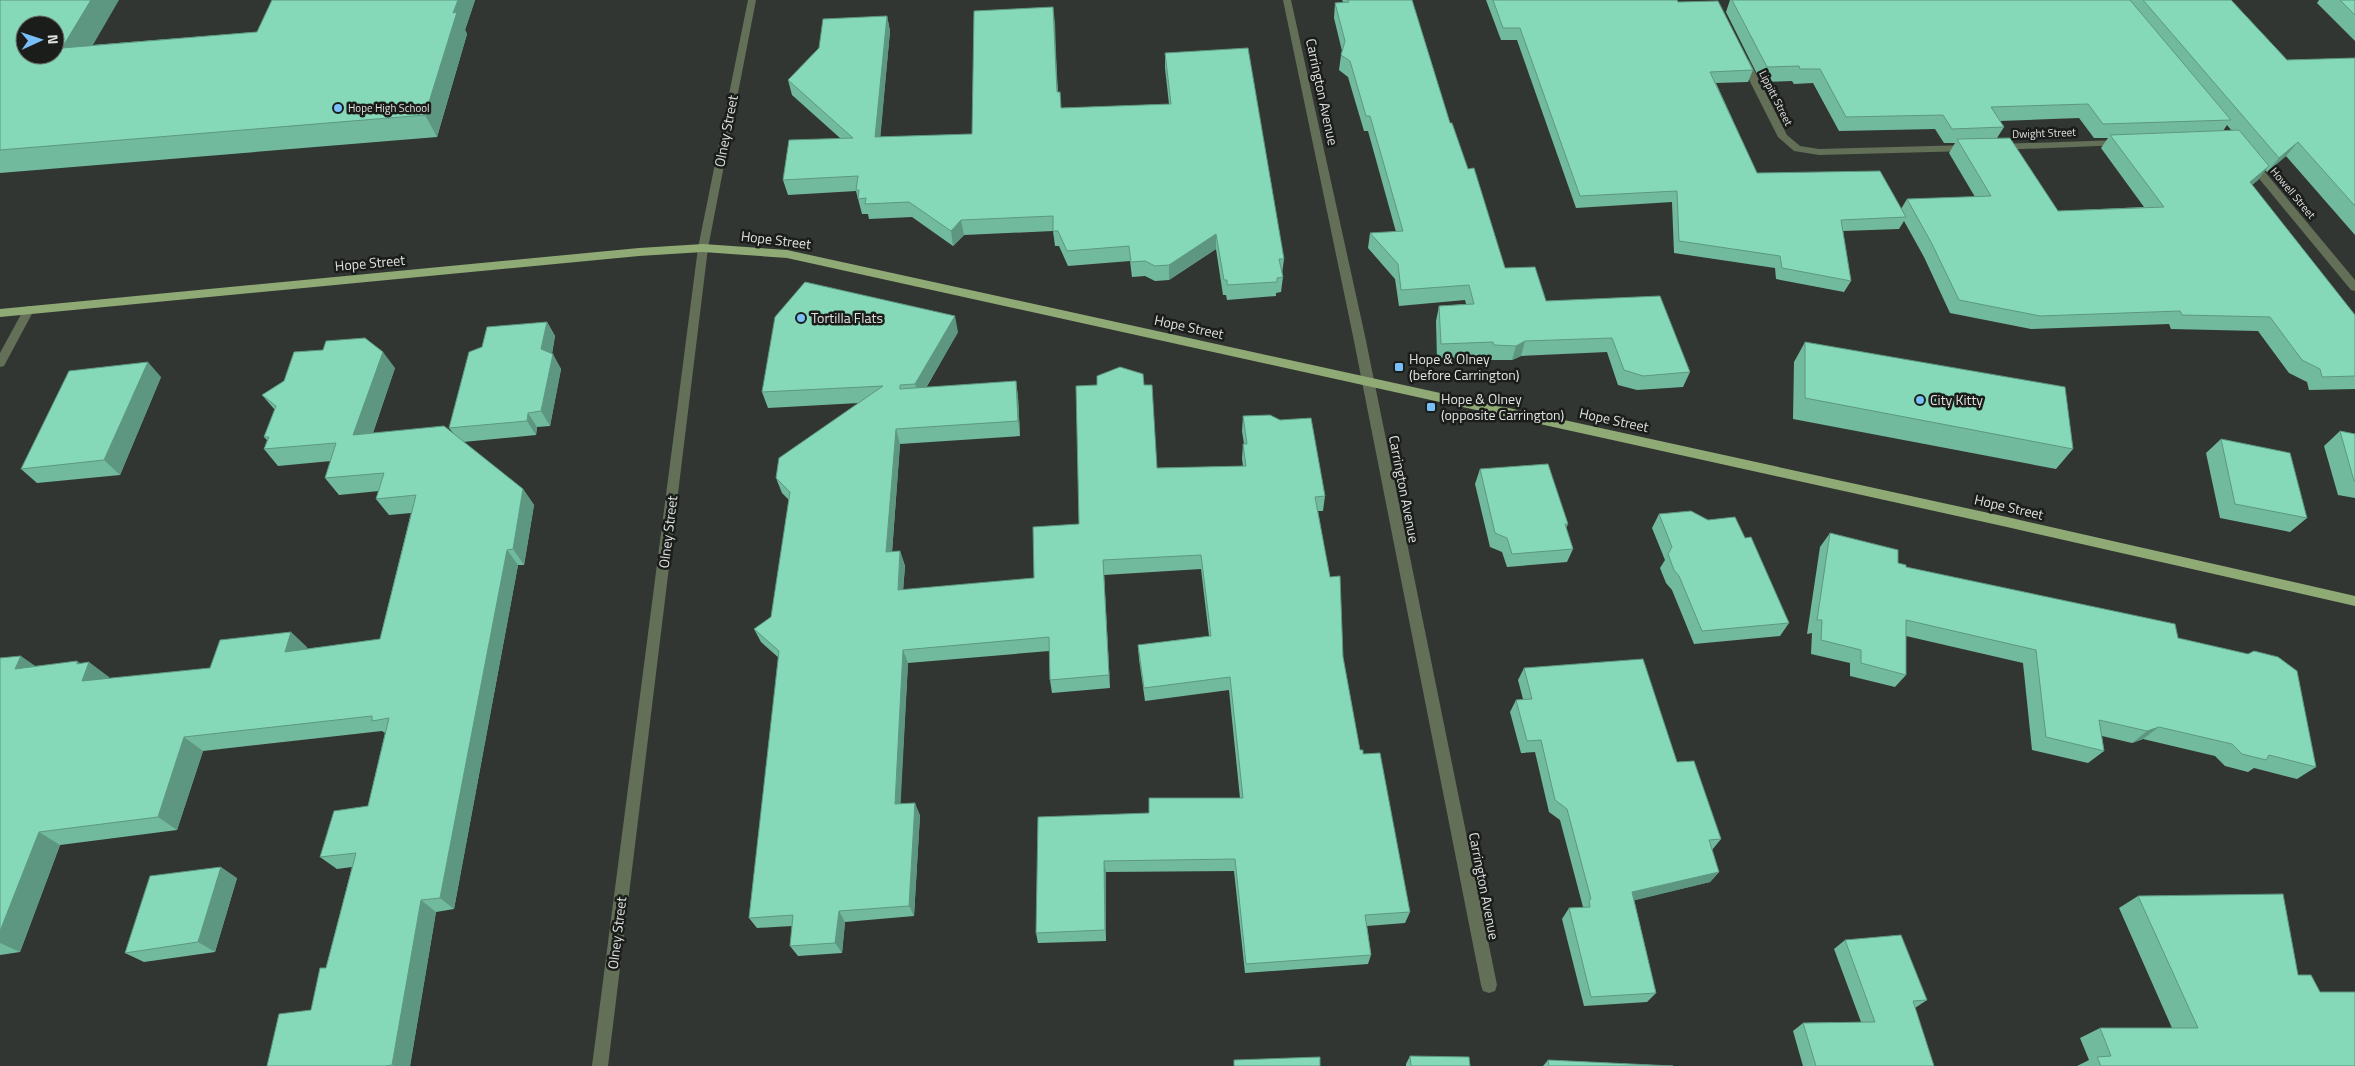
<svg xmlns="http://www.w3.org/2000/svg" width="2355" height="1066" viewBox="0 0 2355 1066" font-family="'Titillium Web',sans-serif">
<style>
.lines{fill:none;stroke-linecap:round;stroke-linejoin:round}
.minor{fill:#637057;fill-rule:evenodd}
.major{fill:#90aa75;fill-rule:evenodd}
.wall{fill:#72ba9e;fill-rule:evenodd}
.shaded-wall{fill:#5d9781}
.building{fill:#85d8b8;stroke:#5d9781;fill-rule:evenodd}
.poi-dot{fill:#79bff8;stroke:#1b1d1b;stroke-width:2}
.labels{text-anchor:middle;stroke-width:5;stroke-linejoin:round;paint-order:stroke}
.far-street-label{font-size:11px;fill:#dfe2e0;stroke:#1b1d1b}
.far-poi-label{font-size:11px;fill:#dfe2e0;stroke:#1b1d1b;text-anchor:start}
.street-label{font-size:14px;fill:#dfe2e0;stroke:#1b1d1b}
.poi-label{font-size:14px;fill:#dfe2e0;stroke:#1b1d1b;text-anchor:start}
</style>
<rect width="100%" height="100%" fill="#323633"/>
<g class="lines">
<!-- minor -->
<path class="minor" d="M 748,0 L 756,0 L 708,248 L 608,1066 L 592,1066 L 698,248 Z
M 1283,0 L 1291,0 L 1365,336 L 1497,985 L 1495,991 L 1489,993 L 1483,991 L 1481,985 L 1353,336 Z
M 1744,57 L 1749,60 L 1787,135 L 1800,146 L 1819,149 L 1969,145 L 1974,148 L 1969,151 L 1819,155 L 1794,151 L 1778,137 L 1739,60 Z
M 2119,140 L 2122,141 L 2122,145 L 1999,150 L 1994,147 L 1999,144 Z
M 2251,159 L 2255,160 L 2355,280 L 2355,291 L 2351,290 L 2247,164 L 2247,160 Z
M 29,306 L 34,310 L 4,366 L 0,367 L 0,353 L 25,307 Z"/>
<!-- major -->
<path class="major" d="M 703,244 L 787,250 L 2007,517 L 2355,596 L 2355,606 L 2007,527 L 787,258 L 703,252 L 639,256 L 0,317 L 0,309 L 639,248 Z"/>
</g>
<!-- wall -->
<path class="wall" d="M 0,0 L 93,45 L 257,32 L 272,0 L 475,0 L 465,30 L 467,34 L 437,137 L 0,173 Z
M 1342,0 L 1412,0 L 1450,123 L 1505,268 L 1546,301 L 1690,372 L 1683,387 L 1637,390 L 1618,385 L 1607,352 L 1521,356 L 1512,360 L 1490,360 L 1489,357 L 1437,359 L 1436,321 L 1439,306 L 1466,304 L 1465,300 L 1399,306 L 1395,279 L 1368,248 L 1370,233 L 1396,232 L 1368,131 L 1364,131 L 1348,77 L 1339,70 L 1341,55 L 1342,51 L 1334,18 L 1335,3 L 1343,2 Z
M 1486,0 L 1677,0 L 1678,2 L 1753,70 L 1748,82 L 1716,83 L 1757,173 L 1901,209 L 1907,199 L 1975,197 L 1949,153 L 1955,143 L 1944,143 L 1935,129 L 1839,131 L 1813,83 L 1794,84 L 1792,81 L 1761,82 L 1726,12 L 1730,0 L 2231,0 L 2287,60 L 2355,58 L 2355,235 L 2286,156 L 2267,172 L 2265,170 L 2258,180 L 2252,185 L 2355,315 L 2355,389 L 2309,390 L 2307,382 L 2289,373 L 2258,331 L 2171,329 L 2169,324 L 2031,329 L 1950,313 L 1924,257 L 1904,221 L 1899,229 L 1843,231 L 1851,281 L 1844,292 L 1776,279 L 1775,268 L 1674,253 L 1672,202 L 1576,208 L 1517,40 L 1501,40 ZM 2079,118 L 2094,138 L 2108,138 L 2101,148 L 2144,207 L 2058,211 L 1997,138 L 2004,127 L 2000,121 ZM 2227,125 L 2232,131 L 2223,131 Z
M 2319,0 L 2355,0 L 2355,41 L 2317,3 Z
M 1053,7 L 1058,92 L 1061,108 L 1169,104 L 1165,68 L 1165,53 L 1284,259 L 1282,274 L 1283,277 L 1281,292 L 1276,293 L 1276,296 L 1227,300 L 1226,295 L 1223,295 L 1216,249 L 1169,280 L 1155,281 L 1145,276 L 1132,277 L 1130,261 L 1068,266 L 1059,246 L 1055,246 L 1053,231 L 964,235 L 953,246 L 912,217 L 869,219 L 868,214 L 862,214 L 856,191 L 788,195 L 783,180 L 840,138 L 792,95 L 788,80 L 887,16 L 890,31 L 880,137 L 972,134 Z
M 547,322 L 555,336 L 552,354 L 561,369 L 550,426 L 537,427 L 536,435 L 463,442 L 523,489 L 534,505 L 524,565 L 518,565 L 454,909 L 436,912 L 410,1066 L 267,1066 L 311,1010 L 326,968 L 352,867 L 337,869 L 320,857 L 368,806 L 385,733 L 382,731 L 203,751 L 177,830 L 60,845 L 20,952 L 0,955 L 0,658 L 36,666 L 80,663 L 109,677 L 108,679 L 210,668 L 307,647 L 306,649 L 380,639 L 411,513 L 389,515 L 376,499 L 379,491 L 339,495 L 325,478 L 331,461 L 278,466 L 264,449 L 267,440 L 264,437 L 275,410 L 262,395 L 284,381 L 395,368 L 373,433 L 454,434 L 449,428 Z
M 958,332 L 926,388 L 1016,381 L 1018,397 L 1020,436 L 900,444 L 892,552 L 900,551 L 905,566 L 903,590 L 1034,578 L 1079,524 L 1144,385 L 1157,468 L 1243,466 L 1242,459 L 1243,444 L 1244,444 L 1242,431 L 1243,416 L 1325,496 L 1323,511 L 1318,511 L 1343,657 L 1360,750 L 1363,754 L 1410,912 L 1405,923 L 1367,926 L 1371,955 L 1368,964 L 1245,973 L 1234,871 L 1106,872 L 1106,941 L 1038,943 L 1036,933 L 1149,813 L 1240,798 L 1229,690 L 1145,701 L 1139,659 L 1138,645 L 1209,636 L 1201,569 L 1104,575 L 1110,688 L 1052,693 L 1050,680 L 1049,651 L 908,663 L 900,803 L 920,815 L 914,916 L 845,922 L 842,953 L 798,956 L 790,946 L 792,926 L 757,928 L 749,918 L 779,658 L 761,642 L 754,629 L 771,617 L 789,500 L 782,493 L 776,478 L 859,403 L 768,408 L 762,392 Z
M 1805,342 L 2073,449 L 2056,469 L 1793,419 L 1794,362 Z
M 161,377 L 120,475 L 37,483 L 21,469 Z
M 2340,431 L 2355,434 L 2355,498 L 2338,495 L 2324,446 Z
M 2221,439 L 2307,518 L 2290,532 L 2220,518 L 2206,453 Z
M 1480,469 L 1568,524 L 1566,528 L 1573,549 L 1567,562 L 1507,567 L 1502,552 L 1490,547 L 1475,484 Z
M 1659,514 L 1745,538 L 1789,623 L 1780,636 L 1694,644 L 1672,590 L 1666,583 L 1660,568 L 1665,560 L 1652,528 Z
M 1830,533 L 1906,567 L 2178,638 L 2316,767 L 2297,779 L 2254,768 L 2248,772 L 2225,766 L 2215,756 L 2143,739 L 2132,743 L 2102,736 L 2104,751 L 2088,763 L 2032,750 L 2023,663 L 1906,636 L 1906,675 L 1895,687 L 1850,676 L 1850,663 L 1811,654 L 1812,633 L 1807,634 L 1820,547 Z
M 1524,668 L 1677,762 L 1721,839 L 1712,850 L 1719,872 L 1710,882 L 1634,900 L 1656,993 L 1647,1002 L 1584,1006 L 1562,919 L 1569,908 L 1583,907 L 1560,820 L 1549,812 L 1535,752 L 1521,753 L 1510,712 L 1516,700 L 1523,699 L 1518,680 Z
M 237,878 L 215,952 L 144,962 L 125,953 Z
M 2138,896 L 2298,975 L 2355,1066 L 2077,1066 L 2089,1060 L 2080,1038 L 2100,1028 L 2172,1028 L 2119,908 Z
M 1845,940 L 1927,1000 L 1915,1008 L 1934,1066 L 1803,1066 L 1793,1031 L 1803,1023 L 1861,1022 L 1834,949 Z
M 1410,1056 L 1470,1066 L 1406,1066 L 1406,1064 Z
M 1548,1060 L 1673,1066 L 1543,1066 Z"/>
<!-- shaded-wall -->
<path class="shaded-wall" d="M 91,0 L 119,0 L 79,69 L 62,48 Z
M 458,0 L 475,0 L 465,30 L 467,34 L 437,137 L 425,115 L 453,13 Z
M 1053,7 L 1055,22 L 1058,107 L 1057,92 Z
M 887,16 L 890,31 L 879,152 L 875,137 Z
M 2298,142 L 2286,156 L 2267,172 L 2279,158 Z
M 2269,166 L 2258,180 L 2238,196 L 2250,182 Z
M 961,220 L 964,235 L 953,246 L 951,231 Z
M 1216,234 L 1216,249 L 1169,280 L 1169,265 Z
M 955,316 L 958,332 L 919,399 L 915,384 Z
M 547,322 L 555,336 L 550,364 L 541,349 Z
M 1525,341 L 1521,356 L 1512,360 L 1516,346 Z
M 383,352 L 395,368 L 366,452 L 353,435 Z
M 553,354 L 561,369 L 550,426 L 541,411 Z
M 148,362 L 161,377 L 120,475 L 104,460 Z
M 1016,381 L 1018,397 L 1020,436 L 1018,421 Z
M 528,413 L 537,427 L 536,435 L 527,421 Z
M 896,429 L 900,444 L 891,566 L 886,552 Z
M 523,489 L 534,505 L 524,565 L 513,549 Z
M 507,550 L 518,565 L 454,909 L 440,898 Z
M 900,551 L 905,566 L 902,604 L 898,590 Z
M 1103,560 L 1104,575 L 1110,688 L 1109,675 Z
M 291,632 L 307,647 L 301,666 L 285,652 Z
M 903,650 L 908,663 L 900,816 L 895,804 Z
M 21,656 L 41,670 L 15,669 Z
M 77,661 L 87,668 L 89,662 L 109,677 L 101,696 L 82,681 L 77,664 Z
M 2159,727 L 2143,739 L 2132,743 L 2147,731 Z
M 184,737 L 203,751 L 177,830 L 158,817 Z
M 915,803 L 920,815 L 914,916 L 909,906 Z
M 39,832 L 60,845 L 20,952 L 0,943 L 0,931 Z
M 1104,861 L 1106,872 L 1106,941 L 1105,930 Z
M 221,867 L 237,878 L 215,952 L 198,942 Z
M 1719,872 L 1710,882 L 1624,903 L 1632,892 Z
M 421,900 L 436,912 L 410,1066 L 394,1066 L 392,1065 Z
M 839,911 L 845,922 L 842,953 L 835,943 Z"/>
<!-- building -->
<path class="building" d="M 0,0 L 91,0 L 62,48 L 257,32 L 272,0 L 458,0 L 453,13 L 457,12 L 425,115 L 0,150 ZM 25,25 L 55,25 L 55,55 L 25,55 Z
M 1348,0 L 1412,0 L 1450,123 L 1452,123 L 1468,169 L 1474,168 L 1505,268 L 1535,267 L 1546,301 L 1660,296 L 1690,372 L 1643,376 L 1624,370 L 1612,338 L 1525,341 L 1516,346 L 1494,345 L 1493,342 L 1441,344 L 1439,306 L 1474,304 L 1469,285 L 1401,290 L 1398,264 L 1370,233 L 1403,231 L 1370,116 L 1366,116 L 1350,61 L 1341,55 L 1345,41 L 1335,3 L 1349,2 Z
M 1493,0 L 1677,0 L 1678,2 L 1718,1 L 1753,70 L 1710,72 L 1757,173 L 1880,171 L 1906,217 L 1841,220 L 1851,281 L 1782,268 L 1780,256 L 1679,241 L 1677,191 L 1580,196 L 1520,28 L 1503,28 Z
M 1732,0 L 2130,0 L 2231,120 L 2103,124 L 2088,104 L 1991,107 L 2004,127 L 1952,129 L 1943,115 L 1846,117 L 1820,69 L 1800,69 L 1799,66 L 1767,67 Z
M 2143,0 L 2231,0 L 2287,60 L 2355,58 L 2355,206 L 2298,142 L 2279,158 Z
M 2340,0 L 2355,0 L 2355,15 Z
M 1053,7 L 1057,92 L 1060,92 L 1061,108 L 1171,104 L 1165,53 L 1248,48 L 1284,259 L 1279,259 L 1283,277 L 1277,278 L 1277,282 L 1227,285 L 1227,280 L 1224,280 L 1216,234 L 1169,265 L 1155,266 L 1145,261 L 1131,262 L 1129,246 L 1067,251 L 1058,231 L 1053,231 L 1053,216 L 961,220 L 951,231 L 909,202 L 865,204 L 866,198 L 858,199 L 859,190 L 856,190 L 858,176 L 783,180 L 789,140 L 853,138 L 788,80 L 819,48 L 823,19 L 887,16 L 875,137 L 972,134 L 974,11 Z
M 2239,130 L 2269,166 L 2250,182 L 2355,315 L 2355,376 L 2322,377 L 2320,369 L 2302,360 L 2270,317 L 2182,315 L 2180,311 L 2040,316 L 1959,300 L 1932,244 L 1907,199 L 1991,196 L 1957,139 L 2010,138 L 2058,211 L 2164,207 L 2110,135 Z
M 805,282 L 955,316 L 915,384 L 900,385 L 900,389 L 1016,381 L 1018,421 L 896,429 L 886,552 L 900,551 L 898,590 L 1034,578 L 1033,527 L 1079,524 L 1076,386 L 1097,385 L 1097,376 L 1120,367 L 1143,374 L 1144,385 L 1152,385 L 1157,468 L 1246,466 L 1243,444 L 1247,444 L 1243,416 L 1270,415 L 1280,420 L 1311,418 L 1325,496 L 1315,497 L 1330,577 L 1340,576 L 1343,657 L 1360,750 L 1363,750 L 1363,754 L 1380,753 L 1410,912 L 1365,915 L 1371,955 L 1246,964 L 1235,859 L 1104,861 L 1105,930 L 1036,933 L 1038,817 L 1149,813 L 1149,798 L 1243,798 L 1230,677 L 1144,688 L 1138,645 L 1211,636 L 1201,555 L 1103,560 L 1109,675 L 1050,680 L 1049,637 L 903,650 L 895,804 L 915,803 L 909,906 L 839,911 L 835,943 L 790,946 L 793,915 L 749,918 L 779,651 L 754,629 L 771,617 L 790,492 L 776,478 L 779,458 L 883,386 L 762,392 L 775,317 Z
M 547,322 L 541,349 L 553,354 L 541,411 L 528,413 L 527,421 L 449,428 L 469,352 L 482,347 L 487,327 Z
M 365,338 L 383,352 L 353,435 L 444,426 L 523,489 L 513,549 L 507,550 L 440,898 L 421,900 L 392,1065 L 385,1066 L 267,1066 L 279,1014 L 311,1010 L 320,968 L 326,968 L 356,853 L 320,857 L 334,811 L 368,806 L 389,718 L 372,721 L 372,716 L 184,737 L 158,817 L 39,832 L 0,931 L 0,658 L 21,656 L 15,669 L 77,661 L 77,664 L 89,662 L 82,681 L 210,668 L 220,640 L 291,632 L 285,652 L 380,639 L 416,495 L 376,499 L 384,473 L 325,478 L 336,443 L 264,449 L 269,437 L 264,437 L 276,406 L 262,395 L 284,381 L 294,352 L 323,350 L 326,341 Z
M 1805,342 L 2065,387 L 2073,449 L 1805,398 Z
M 148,362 L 104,460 L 21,469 L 69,371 Z
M 2340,431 L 2355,434 L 2355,481 L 2354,481 Z
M 2221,439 L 2290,453 L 2307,518 L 2235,504 Z
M 1548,464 L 1568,524 L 1565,524 L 1573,549 L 1512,554 L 1507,538 L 1495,533 L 1480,469 Z
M 1691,511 L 1708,520 L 1735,517 L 1745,538 L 1751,537 L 1789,623 L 1702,631 L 1679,576 L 1674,570 L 1668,554 L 1672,547 L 1659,514 Z
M 1830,533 L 1898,550 L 1898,563 L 1906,565 L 1906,567 L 2175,624 L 2178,638 L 2248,654 L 2254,651 L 2278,657 L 2297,671 L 2316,767 L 2269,755 L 2266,760 L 2242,754 L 2232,744 L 2159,727 L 2147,731 L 2099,720 L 2104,751 L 2046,737 L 2036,650 L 1906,620 L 1906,675 L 1861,663 L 1861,650 L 1821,640 L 1822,620 L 1817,620 Z
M 1643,659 L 1677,762 L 1694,761 L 1721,839 L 1709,840 L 1719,872 L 1632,892 L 1656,993 L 1591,997 L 1569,908 L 1590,907 L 1589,900 L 1591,899 L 1567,809 L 1555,800 L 1541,740 L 1527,741 L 1516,700 L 1532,699 L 1524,668 Z
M 221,867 L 198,942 L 125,953 L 150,876 Z
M 2283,894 L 2298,975 L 2311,975 L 2320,992 L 2355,992 L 2355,1066 L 2101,1066 L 2097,1057 L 2111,1056 L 2100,1028 L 2198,1028 L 2138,896 Z
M 1901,935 L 1927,1000 L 1913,1001 L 1934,1066 L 1816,1066 L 1803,1023 L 1875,1022 L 1845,940 Z
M 1410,1056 L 1469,1057 L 1470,1066 L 1411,1066 Z
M 1320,1057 L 1320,1066 L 1234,1066 L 1234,1060 Z
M 1548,1060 L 1673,1066 L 1549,1066 Z"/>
<!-- markers -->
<g class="poi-dot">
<circle cx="338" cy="108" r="5"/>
<circle cx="801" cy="318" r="5"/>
<rect x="1394" y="362" width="10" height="10" rx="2.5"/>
<circle cx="1920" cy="400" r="5"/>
<rect x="1426" y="402" width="10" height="10" rx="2.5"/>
</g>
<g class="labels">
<!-- far-street labels -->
<g class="far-street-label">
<text transform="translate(1776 98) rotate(63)" y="4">Lippitt Street</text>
<text transform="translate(2044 133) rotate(-2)" y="4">Dwight Street</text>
<text transform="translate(2293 193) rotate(50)" y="4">Howell Street</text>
</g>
<!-- far-poi labels -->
<g class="far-poi-label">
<text x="348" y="112">Hope High School</text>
</g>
<!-- street labels -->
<g class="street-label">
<text transform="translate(1322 92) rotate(78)" y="5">Carrington Avenue</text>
<text transform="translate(726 131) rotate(-79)" y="5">Olney Street</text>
<text transform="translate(776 240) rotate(7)" y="5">Hope Street</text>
<text transform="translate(370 263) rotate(-5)" y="5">Hope Street</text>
<text transform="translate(1189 327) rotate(12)" y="5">Hope Street</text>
<text transform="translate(1614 420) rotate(12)" y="5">Hope Street</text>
<text transform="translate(1404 489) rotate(79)" y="5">Carrington Avenue</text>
<text transform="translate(2009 507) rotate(13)" y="5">Hope Street</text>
<text transform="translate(668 532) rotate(-83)" y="5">Olney Street</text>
<text transform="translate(1484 886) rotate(79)" y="5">Carrington Avenue</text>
<text transform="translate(617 933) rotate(-83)" y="5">Olney Street</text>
</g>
<!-- poi labels -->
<g class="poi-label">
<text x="811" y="323">Tortilla Flats</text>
<text x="1409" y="364">Hope &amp; Olney<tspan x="1409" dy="16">(before Carrington)</tspan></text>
<text x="1441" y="404">Hope &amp; Olney<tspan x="1441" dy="16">(opposite Carrington)</tspan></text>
<text x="1930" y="405">City Kitty</text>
</g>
</g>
<!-- north arrow -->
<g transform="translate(40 40) rotate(87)"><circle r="24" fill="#1b1d1b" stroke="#696c6a"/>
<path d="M0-4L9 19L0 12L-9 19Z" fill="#79bff8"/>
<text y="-8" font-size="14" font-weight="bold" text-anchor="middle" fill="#dfe2e0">N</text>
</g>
</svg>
